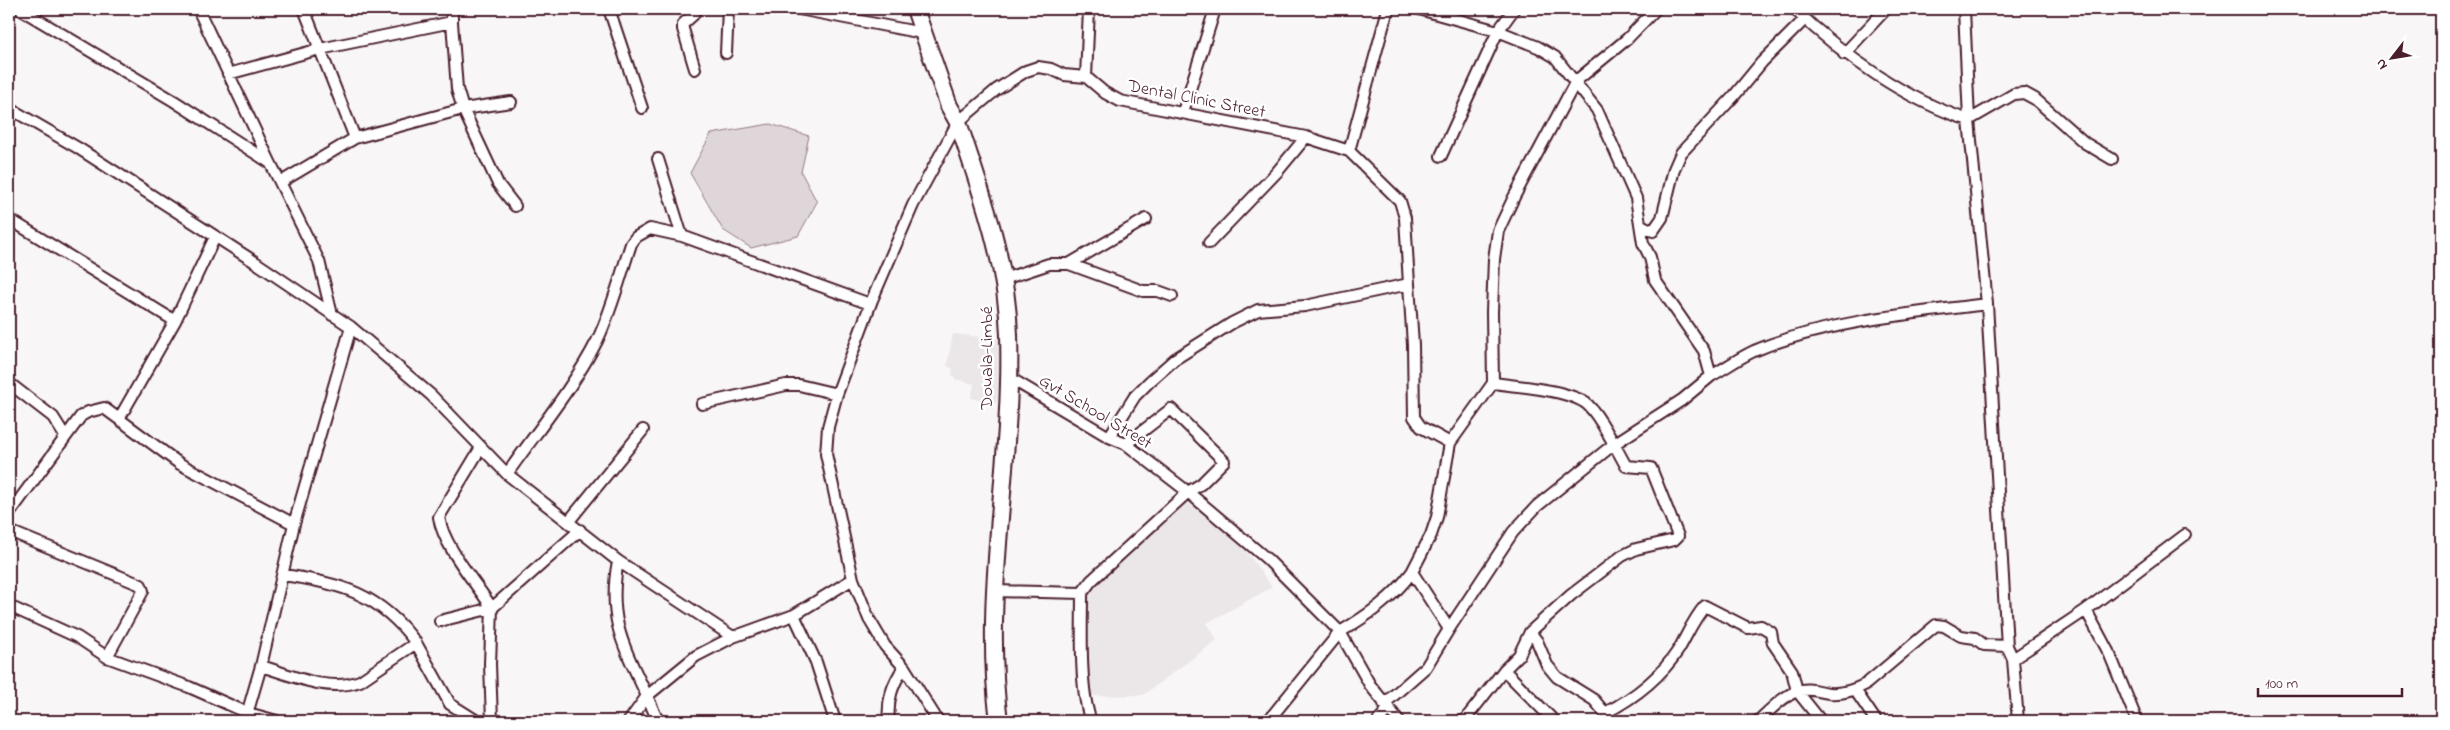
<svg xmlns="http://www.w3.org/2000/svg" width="2450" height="730" viewBox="0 0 2450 730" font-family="'Indie Flower',sans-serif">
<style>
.built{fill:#ebe6e8}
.green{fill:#ded6d9;stroke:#947a82}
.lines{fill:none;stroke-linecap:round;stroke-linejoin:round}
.minor-casing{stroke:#4a1f2b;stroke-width:14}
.trunk-casing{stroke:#4a1f2b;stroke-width:20}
.minor{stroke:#fff;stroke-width:10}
.trunk{stroke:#fff;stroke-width:16}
.labels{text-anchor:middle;stroke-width:5;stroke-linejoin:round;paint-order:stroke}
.street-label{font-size:18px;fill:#4a1f2b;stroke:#fff}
</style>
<rect width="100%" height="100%" fill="#f8f6f7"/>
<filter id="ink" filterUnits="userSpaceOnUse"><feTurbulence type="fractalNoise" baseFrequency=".02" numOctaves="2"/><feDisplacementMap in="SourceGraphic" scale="10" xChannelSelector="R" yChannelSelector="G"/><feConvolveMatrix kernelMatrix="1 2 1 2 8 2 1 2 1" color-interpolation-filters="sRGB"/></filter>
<g filter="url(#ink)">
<!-- built -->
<path class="built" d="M 953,334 L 999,339 L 1000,380 L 996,403 L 971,398 L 974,384 L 955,379 L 955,376 L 952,376 L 953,369 L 947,366 Z
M 1182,501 L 1202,510 L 1245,550 L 1272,587 L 1207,623 L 1217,640 L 1143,695 L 1089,696 L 1081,645 L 1085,586 Z"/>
<!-- green -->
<path class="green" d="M 770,124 L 809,136 L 801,172 L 817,202 L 798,236 L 751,248 L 723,230 L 690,173 L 711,134 Z"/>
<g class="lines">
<defs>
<path id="minor" d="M 20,9 L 174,101 L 269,162
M 198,9 L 270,162 L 319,261 L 332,315
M 304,9 L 355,138
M 609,9 L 642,108
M 799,9 L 922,33
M 1419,9 L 1498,31 L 1441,156
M 1794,9 C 1843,55 1905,100 1969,120 L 2014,94 L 2024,93 L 2035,99 L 2085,143 L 2112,159
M 1964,9 L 1969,120 L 1987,304 L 2007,646 L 2013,659 L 2018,721
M 452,22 L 452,9
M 726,53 L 728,9
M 1844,54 L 1886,9
M 695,69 L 683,29 L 683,24 L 693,15 L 696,9
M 228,74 L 320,49 L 452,22 L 457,89 L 463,109 L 355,138 L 281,182
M 1086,77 L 1089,9
M 511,102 L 463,109 L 498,184 L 515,206
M 9,108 L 78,148 L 255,262 L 351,327 L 431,395 L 507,474
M 1183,112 L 1215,9
M 1349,151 L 1388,9
M 658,159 L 682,236
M 9,219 L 175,321
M 1641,225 L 1653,231 L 1662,218 L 1674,169 L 1681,153 L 1734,96 L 1762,62 L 1805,19
M 1209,243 L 1277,172 L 1306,137 L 1349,151 L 1400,201 L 1405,218 L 1409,284
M 1069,264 L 1143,291 L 1158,291 L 1172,296
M 1004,279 L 1049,264 L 1069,264 L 1146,219
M 1711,376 C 1725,368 1739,358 1754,351 C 1822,322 1913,313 1987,304
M 1010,378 L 1109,437 L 1126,444 L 1188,492 L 1201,484 L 1224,461 L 1171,409 L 1126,444
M 9,383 L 53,417 L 65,436
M 1493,383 L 1492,312 L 1494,259 L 1498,231 L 1514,197 L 1576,81 L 1627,39 L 1656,9
M 702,404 L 786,385 L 799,385 L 837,394
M 119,419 L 175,321 L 215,237
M 1109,437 L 1135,396 L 1149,382 L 1175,359 L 1232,323 L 1258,310 L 1305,306 L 1409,284 L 1413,345 L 1414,417 L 1421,427 L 1450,443 L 1437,517 L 1431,535 L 1412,572
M 1450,443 L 1493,383 C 1516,386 1572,390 1588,405 C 1599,416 1606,431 1614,444 L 1682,400 L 1711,376 L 1704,351 L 1655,280 L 1650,257 L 1643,243 L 1636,198 L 1597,110 L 1555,57 L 1538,47 L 1498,31 L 1514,9
M 480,449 L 439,517 C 443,546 476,583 492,608 L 580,530
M 9,514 L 81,416 L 88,412 L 104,408 L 180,464 L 294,524 L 261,666 L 245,721
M 569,521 L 643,430
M 294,524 L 351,327
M 9,531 L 141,585 L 143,591 L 107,657
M 618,561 C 607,619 623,645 647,696 L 696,656 L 733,637 L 794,615 L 853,579
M 995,591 L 1082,593 L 1091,581 L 1188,492 L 1267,559 L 1340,632 C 1367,616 1393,598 1412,572 L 1449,629 L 1513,532 L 1537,506 L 1614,444 L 1626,466 L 1651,468 L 1678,536 L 1674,540 L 1636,549 L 1622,556 L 1571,595 L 1530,632 L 1519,655 L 1504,670 L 1464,721
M 1082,593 C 1082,628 1079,690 1091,721
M 9,606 L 77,637 L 107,657 L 189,687 L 248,713 L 277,721
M 2086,610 L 2110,655 L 2137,721
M 794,615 L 816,662 L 834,718
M 440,621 L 492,608 L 490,664 L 492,721
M 1530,632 L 1537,641 L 1547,665 L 1557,677 L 1594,700 L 1605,713 C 1634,698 1661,677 1679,649 C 1687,635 1694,618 1705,606 L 1748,628 L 1761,626 L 1771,632 L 1773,643 L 1792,671 L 1797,691 L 1821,721
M 733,637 L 618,561 L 507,474 C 537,431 573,388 597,341 C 612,310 620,277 631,244 L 636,237 L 650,229 L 682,236 L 870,304
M 416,643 L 450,704 L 477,721
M 2013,659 L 2086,610 L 2185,535
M 261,666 C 292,675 327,693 360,681 L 416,643 C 380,594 341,583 283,575
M 1504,670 L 1554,721
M 1855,690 L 1876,721
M 647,696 L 658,721
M 1384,704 L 1426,667 L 1449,629
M 629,721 L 647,696
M 889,721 C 887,700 892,685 904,667
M 938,721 L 904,667 L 885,646 L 869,619 L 853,579 L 826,454 L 828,427 L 837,394 L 872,300 L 913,205 L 958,122 L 996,90 L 1026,71 L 1038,67 L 1051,69 L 1064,75 L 1086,77 L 1105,93 L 1120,101 L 1306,137
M 1268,721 L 1340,632 L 1370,685 L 1399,721
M 1378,721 L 1389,708
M 1758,721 C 1769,711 1784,695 1798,691 C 1809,687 1818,692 1829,693 C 1842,694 1855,690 1866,684 L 1936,625 L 1944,626 L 1961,636 L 1975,638 L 1984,645 L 2007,646"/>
<path id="trunk" d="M 915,9 L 949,106 L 958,122 C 981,192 1007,261 1009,335 C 1013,464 982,592 999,721"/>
</defs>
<!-- minor casing -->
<use href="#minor" class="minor-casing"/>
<!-- trunk casing -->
<use href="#trunk" class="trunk-casing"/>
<!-- minor -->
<use href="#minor" class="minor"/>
<!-- trunk -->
<use href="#trunk" class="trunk"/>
</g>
</g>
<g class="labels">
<!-- street labels -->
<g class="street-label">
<text transform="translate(1197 98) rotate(11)" y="6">Dental Clinic Street</text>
<text transform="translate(986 358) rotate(-90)" y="6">Douala-Limbé</text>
<text transform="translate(1096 411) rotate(31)" y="6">Gvt School Street</text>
</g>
</g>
<!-- margin -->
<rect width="2450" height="730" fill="none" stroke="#fff" stroke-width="30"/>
<rect x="15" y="15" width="2420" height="700" fill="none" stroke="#4a1f2b" stroke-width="2" filter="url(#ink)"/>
<!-- north arrow -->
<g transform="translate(2392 58) rotate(239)" stroke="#ffffff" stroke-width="4" paint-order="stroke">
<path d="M0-4L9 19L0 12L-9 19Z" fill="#4a1f2b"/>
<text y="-8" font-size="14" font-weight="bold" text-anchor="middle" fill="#4a1f2b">N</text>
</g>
<!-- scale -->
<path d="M2258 688v8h144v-8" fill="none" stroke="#4a1f2b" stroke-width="2.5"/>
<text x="2265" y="688" font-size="15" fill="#4a1f2b" stroke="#ffffff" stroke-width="4" paint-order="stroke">100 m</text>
</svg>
